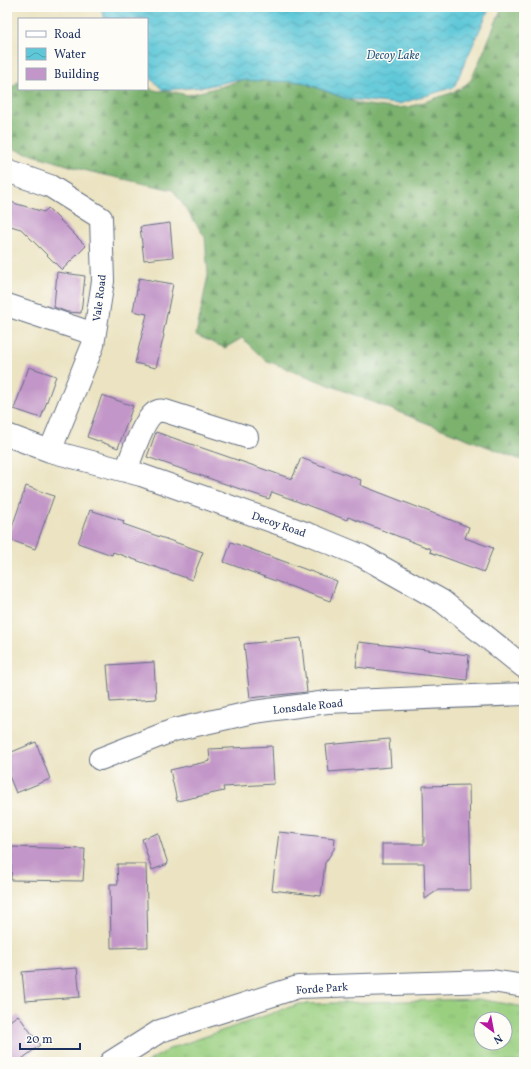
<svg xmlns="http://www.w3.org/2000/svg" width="531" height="1069" viewBox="0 0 531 1069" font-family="Vollkorn,serif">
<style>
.grass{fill:url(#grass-tufts);stroke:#5a7f6f;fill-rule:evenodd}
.forest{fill:url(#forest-firs);stroke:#4b7066}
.water{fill:url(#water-waves);stroke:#3c7c9b}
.building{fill:#c296c8}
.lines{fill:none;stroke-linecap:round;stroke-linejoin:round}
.minor-casing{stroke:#646e81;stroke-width:24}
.minor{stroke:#fff;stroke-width:22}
.labels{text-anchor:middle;stroke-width:3;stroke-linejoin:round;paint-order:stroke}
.street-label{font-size:11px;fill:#1b2f5e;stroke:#fdfcf7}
.water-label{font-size:12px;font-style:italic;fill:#2f5d83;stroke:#fdfcf7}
</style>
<defs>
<pattern id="grass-tufts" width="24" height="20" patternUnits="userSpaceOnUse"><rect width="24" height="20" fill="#9acf80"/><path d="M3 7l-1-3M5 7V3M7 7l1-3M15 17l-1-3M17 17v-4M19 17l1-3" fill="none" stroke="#84b271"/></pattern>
<pattern id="forest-firs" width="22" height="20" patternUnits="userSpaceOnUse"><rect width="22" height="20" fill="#7bb26e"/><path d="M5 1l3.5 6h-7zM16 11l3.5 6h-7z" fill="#64915e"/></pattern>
<pattern id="water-waves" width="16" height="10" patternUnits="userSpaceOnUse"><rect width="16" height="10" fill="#5ec8d8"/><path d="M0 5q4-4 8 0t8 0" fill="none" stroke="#4da3b2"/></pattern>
</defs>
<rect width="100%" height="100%" fill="#fdfcf7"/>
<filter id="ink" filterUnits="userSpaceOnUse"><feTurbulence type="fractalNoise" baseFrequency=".025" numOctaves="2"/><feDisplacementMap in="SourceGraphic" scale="8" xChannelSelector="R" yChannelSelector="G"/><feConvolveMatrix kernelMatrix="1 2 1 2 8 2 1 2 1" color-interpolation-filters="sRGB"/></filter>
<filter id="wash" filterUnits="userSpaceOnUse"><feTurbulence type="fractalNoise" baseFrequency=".012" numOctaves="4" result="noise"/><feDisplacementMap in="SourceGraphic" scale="16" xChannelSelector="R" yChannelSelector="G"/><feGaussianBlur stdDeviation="0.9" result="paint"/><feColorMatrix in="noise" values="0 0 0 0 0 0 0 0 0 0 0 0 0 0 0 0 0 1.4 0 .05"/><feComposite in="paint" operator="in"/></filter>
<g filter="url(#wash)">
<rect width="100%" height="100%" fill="#ebe3c1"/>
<!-- grass -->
<path class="grass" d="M 478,999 L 524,1007 L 524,1062 L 147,1062 L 169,1049 L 299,1004 ZM 481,1019 L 505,1019 L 505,1043 L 481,1043 Z"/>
<!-- forest -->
<path class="forest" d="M 503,7 L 524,7 L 524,461 L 265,360 L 242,338 L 225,348 L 196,335 L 208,275 L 205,237 L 173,190 L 87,171 L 7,147 L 7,88 L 13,86 L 19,81 L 19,89 L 147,89 L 147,88 L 158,91 L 169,91 L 188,95 L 223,86 L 245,79 L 302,82 L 360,104 L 392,108 L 409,107 L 451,93 L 460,89 L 471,80 L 483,53 L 500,12 Z"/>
<!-- water -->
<path class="water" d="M 100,7 L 490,7 L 454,87 L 399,104 L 347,99 L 302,82 L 235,80 L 204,87 L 163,90 L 147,75 L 147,19 L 105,19 Z"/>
<g id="blocks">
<!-- building -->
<path class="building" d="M 7,201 L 44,212 L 48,208 L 86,246 L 62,270 L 21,229 L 7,225 Z
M 170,223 L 173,257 L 144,260 L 140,227 Z
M 57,272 L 85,276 L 81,313 L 67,312 L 54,307 Z
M 139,278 L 173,284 L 163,334 L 164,335 L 156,368 L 135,363 L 147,314 L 133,311 Z
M 29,367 L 56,376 L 41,418 L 14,409 Z
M 102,395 L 133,406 L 118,448 L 87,437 Z
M 156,432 L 292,479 L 301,458 L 361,480 L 360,485 L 469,527 L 465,538 L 493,548 L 484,572 L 430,552 L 431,549 L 348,517 L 347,520 L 272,492 L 269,499 L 147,457 Z
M 26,486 L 54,496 L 35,549 L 8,539 Z
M 90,510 L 124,521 L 123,524 L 203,552 L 192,580 L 113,552 L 112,555 L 78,543 Z
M 231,542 L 337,581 L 330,601 L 224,562 Z
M 301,638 L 307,692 L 250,698 L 244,644 Z
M 359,642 L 469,655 L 467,680 L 356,667 Z
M 154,662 L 156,699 L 110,702 L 107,665 Z
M 389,739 L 391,767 L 329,772 L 326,745 Z
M 36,742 L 50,779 L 16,793 L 7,771 L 7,754 Z
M 272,746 L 274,784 L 223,787 L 224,791 L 177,801 L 170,770 L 210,761 L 209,749 Z
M 469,785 L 471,890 L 438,890 L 425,899 L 424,863 L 382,863 L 382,844 L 424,844 L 423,786 Z
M 279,832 L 335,838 L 334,849 L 325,863 L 321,896 L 272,890 Z
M 158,833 L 168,864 L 152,870 L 142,839 Z
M 12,847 L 85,849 L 83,881 L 11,880 Z
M 117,864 L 146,864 L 148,947 L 111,948 L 110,884 L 118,884 Z
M 77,968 L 80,997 L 25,1001 L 22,972 Z
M 18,1015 L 40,1045 L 18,1062 L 7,1062 L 7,1023 Z"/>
</g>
</g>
<g filter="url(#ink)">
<use href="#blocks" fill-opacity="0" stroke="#646e81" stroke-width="1"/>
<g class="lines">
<defs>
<path id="minor" d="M 7,171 L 50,186 L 101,218 L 103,281 L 93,345 L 50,451
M 7,305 L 94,334
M 7,435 L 50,451 L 141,475 L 311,535 L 362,556 L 442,601 L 524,667
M 126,471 C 131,458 144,415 158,411 C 160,410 162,411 165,411 L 247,437
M 100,759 L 174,730 L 254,712 L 327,702 L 524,694
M 111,1062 L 160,1031 L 298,987 L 492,981 L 524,986"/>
</defs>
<!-- minor casing -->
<use href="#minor" class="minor-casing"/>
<!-- minor -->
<use href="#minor" class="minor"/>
</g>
</g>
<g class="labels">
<!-- street labels -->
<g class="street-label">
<text transform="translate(99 298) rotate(-83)" y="4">Vale Road</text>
<text transform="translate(279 524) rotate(19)" y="4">Decoy Road</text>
<text transform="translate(308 706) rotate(-6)" y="4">Lonsdale Road</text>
<text transform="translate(322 988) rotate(-4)" y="4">Forde Park</text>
</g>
<!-- water labels -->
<g class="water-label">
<text x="393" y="59">Decoy Lake</text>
</g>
</g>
<!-- margin -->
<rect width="531" height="1069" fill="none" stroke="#fdfcf7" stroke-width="24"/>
<!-- legend -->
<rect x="18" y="18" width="130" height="72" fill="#fdfcf7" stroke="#a3aaba"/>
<rect x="26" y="31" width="20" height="6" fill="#ffffff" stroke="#a3aaba"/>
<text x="54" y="38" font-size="12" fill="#1b2f5e">Road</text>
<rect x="26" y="48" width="20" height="12" fill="url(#water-waves)" stroke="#a3aaba"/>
<text x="54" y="58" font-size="12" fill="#1b2f5e">Water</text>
<rect x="26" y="68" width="20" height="12" fill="#c296c8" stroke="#a3aaba"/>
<text x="54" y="78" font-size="12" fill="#1b2f5e">Building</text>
<!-- north arrow -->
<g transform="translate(493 1031) rotate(148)"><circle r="19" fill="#fdfcf7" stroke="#a3aaba"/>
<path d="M0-3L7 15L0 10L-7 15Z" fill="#b5179e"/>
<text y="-6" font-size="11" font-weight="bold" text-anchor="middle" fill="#1b2f5e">N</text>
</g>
<!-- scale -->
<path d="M20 1043v6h60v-6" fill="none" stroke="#1b2f5e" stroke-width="2"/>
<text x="26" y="1043" font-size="12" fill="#1b2f5e" stroke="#fdfcf7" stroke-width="3" paint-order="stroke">20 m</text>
</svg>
